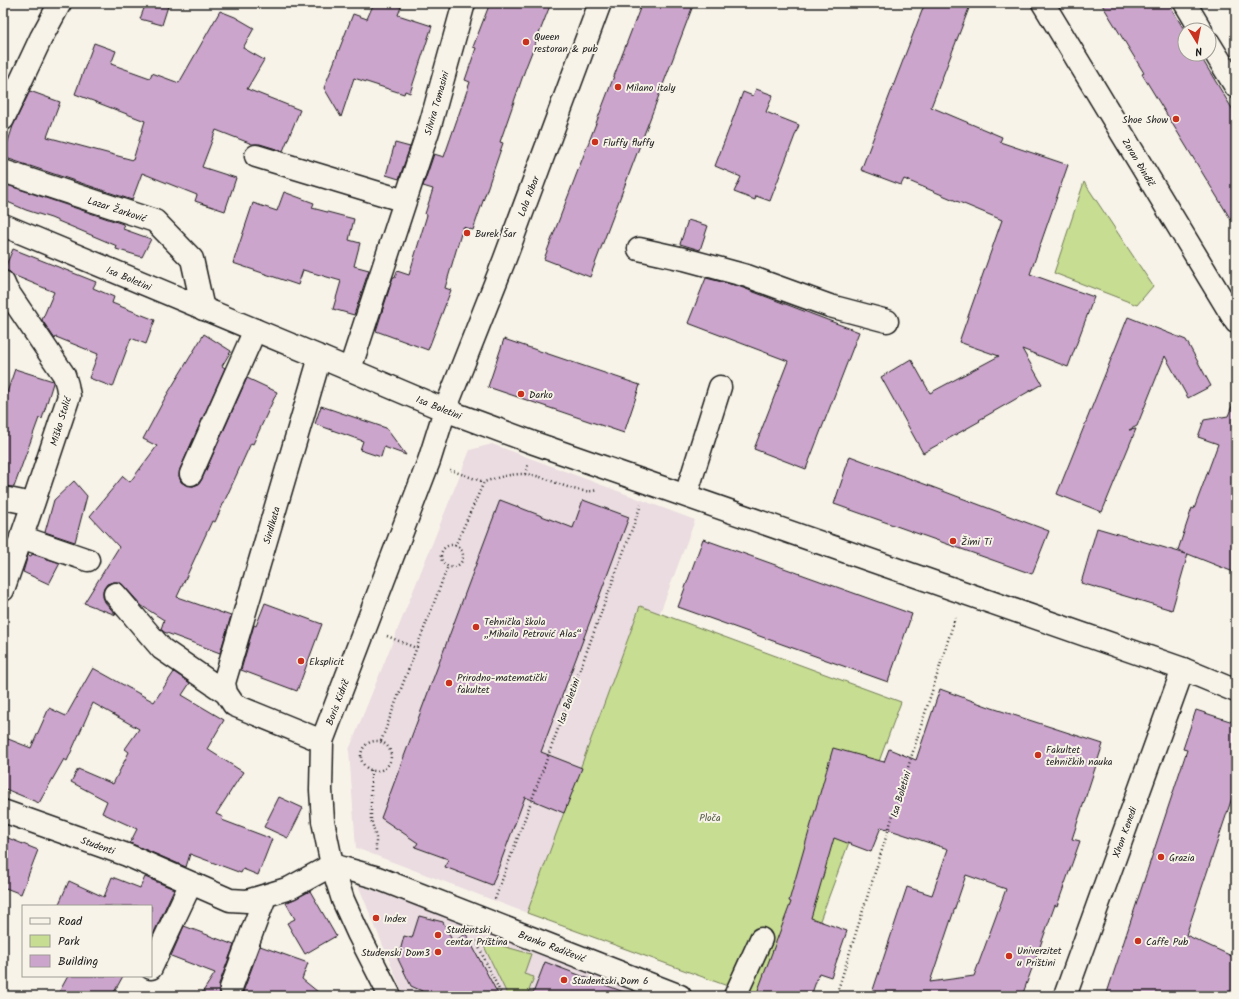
<svg xmlns="http://www.w3.org/2000/svg" width="1239" height="999" viewBox="0 0 1239 999" font-family="Kalam,sans-serif">
<style>
.built{fill:#eadce0}
.green{fill:#c7dd92;stroke:#727c57}
.building{fill:#cca5cd;stroke:#1c1c1c;fill-rule:evenodd}
.lines{fill:none;stroke-linecap:round;stroke-linejoin:round}
.minor-casing{stroke:#1c1c1c;stroke-width:25}
.major-casing{stroke:#1c1c1c;stroke-width:25}
.path{stroke:#1c1c1c;stroke-width:2.5;stroke-dasharray:1 3;stroke-linecap:butt}
.minor{stroke:#f7f3e8;stroke-width:22}
.major{stroke:#f7f3e8;stroke-width:22}
.poi-dot{fill:#c8321e;stroke:#f7f3e8;stroke-width:1.5}
.labels{text-anchor:middle;stroke-width:4;stroke-linejoin:round;paint-order:stroke}
.poi-label{font-size:10px;fill:#1c1c1c;stroke:#f7f3e8;text-anchor:start}
.street-label{font-size:10px;fill:#1c1c1c;stroke:#f7f3e8}
.park-label{font-size:10px;fill:#4f563f;stroke:#f7f3e8}
</style>
<rect width="100%" height="100%" fill="#f7f3e8"/>
<filter id="ink" filterUnits="userSpaceOnUse"><feTurbulence type="fractalNoise" baseFrequency=".025" numOctaves="2"/><feDisplacementMap in="SourceGraphic" scale="8" xChannelSelector="R" yChannelSelector="G"/><feConvolveMatrix kernelMatrix="1 2 1 2 8 2 1 2 1" color-interpolation-filters="sRGB"/></filter>
<g filter="url(#ink)">
<!-- built -->
<path class="built" d="M 492,444 L 695,520 L 658,618 L 755,996 L 527,913 L 356,848 L 349,750 L 470,450 Z
M 358,885 L 435,912 L 661,996 L 404,996 Z"/>
<!-- green -->
<path class="green" d="M 1084,182 L 1153,286 L 1137,305 L 1054,273 Z
M 640,606 L 901,702 L 792,996 L 755,996 L 527,913 Z
M 481,940 L 531,954 L 524,974 L 534,977 L 527,996 L 508,996 Z"/>
<!-- building -->
<path class="building" d="M 146,3 L 169,3 L 162,25 L 140,19 Z
M 374,3 L 390,3 L 401,7 L 398,15 L 432,26 L 410,93 L 405,91 L 404,94 L 354,78 L 341,117 L 324,88 L 353,14 L 367,19 Z
M 490,3 L 551,3 L 526,67 L 500,142 L 503,143 L 473,230 L 463,227 L 445,288 L 451,290 L 428,350 L 376,331 L 393,277 L 395,278 L 397,271 L 409,275 L 427,215 L 425,214 L 433,189 L 423,186 L 434,154 L 444,157 L 470,82 L 465,80 L 476,48 L 473,47 Z
M 642,3 L 694,3 L 590,277 L 544,259 Z
M 925,3 L 971,3 L 931,107 L 1002,137 L 1000,142 L 1068,165 L 1030,274 L 1094,297 L 1068,367 L 1022,349 L 1042,384 L 979,420 L 980,421 L 923,453 L 881,377 L 911,359 L 930,393 L 999,356 L 959,342 L 1002,220 L 904,179 L 901,185 L 861,170 Z
M 1101,3 L 1168,3 L 1185,31 L 1185,54 L 1199,54 L 1236,115 L 1236,228 L 1142,74 L 1144,73 Z
M 220,11 L 235,17 L 254,28 L 243,48 L 264,60 L 247,89 L 300,110 L 283,151 L 260,144 L 252,144 L 216,130 L 202,167 L 236,178 L 225,211 L 195,201 L 197,195 L 142,173 L 132,200 L 3,157 L 13,126 L 30,91 L 60,102 L 47,137 L 133,160 L 145,121 L 75,94 L 94,43 L 116,51 L 111,64 L 150,78 L 152,73 L 179,83 Z
M 756,89 L 773,95 L 766,112 L 799,125 L 770,201 L 756,196 L 755,200 L 734,192 L 741,177 L 715,166 L 743,92 L 753,96 Z
M 395,143 L 410,147 L 399,179 L 386,175 Z
M 4,184 L 123,224 L 123,225 L 124,226 L 123,229 L 151,239 L 142,257 L 116,249 L 117,246 L 51,218 L 26,210 L 3,200 Z
M 284,192 L 314,203 L 312,208 L 354,219 L 349,240 L 360,243 L 354,266 L 369,270 L 354,315 L 333,309 L 341,281 L 303,270 L 298,285 L 233,263 L 253,203 L 277,211 Z
M 688,220 L 708,226 L 700,250 L 680,244 Z
M 13,249 L 96,282 L 93,288 L 114,297 L 112,303 L 155,320 L 146,344 L 131,338 L 113,387 L 89,378 L 98,354 L 56,337 L 55,339 L 42,320 L 54,292 L 13,275 L 10,272 L 4,270 Z
M 706,278 L 738,286 L 859,332 L 806,469 L 754,449 L 788,361 L 688,323 Z
M 1128,317 L 1186,340 L 1211,386 L 1188,398 L 1165,356 L 1137,426 L 1129,430 L 1136,429 L 1102,512 L 1057,494 Z
M 204,334 L 231,351 L 222,366 L 225,368 L 180,469 L 179,476 L 181,482 L 186,485 L 193,486 L 199,484 L 202,479 L 247,378 L 277,392 L 253,444 L 251,443 L 215,522 L 212,521 L 177,597 L 231,616 L 220,653 L 164,632 L 161,629 L 164,620 L 142,606 L 124,586 L 120,582 L 113,582 L 107,584 L 103,590 L 103,597 L 105,602 L 116,615 L 84,603 L 119,547 L 90,516 L 123,476 L 130,482 L 157,446 L 143,439 L 165,398 Z
M 504,339 L 640,385 L 624,433 L 488,387 Z
M 15,369 L 53,381 L 53,383 L 42,419 L 39,418 L 14,487 L 3,486 L 3,404 Z
M 1234,401 L 1236,402 L 1236,573 L 1188,554 L 1172,610 L 1081,583 L 1097,528 L 1186,554 L 1178,550 L 1192,508 L 1194,509 L 1218,444 L 1198,437 L 1204,420 L 1228,416 Z
M 321,406 L 386,428 L 406,455 L 384,447 L 381,457 L 360,450 L 363,441 L 315,424 Z
M 850,456 L 1049,531 L 1032,574 L 834,504 Z
M 74,481 L 87,496 L 75,542 L 45,532 L 54,500 Z
M 500,500 L 573,528 L 583,500 L 629,517 L 541,752 L 582,768 L 564,813 L 525,797 L 492,885 L 445,867 L 448,859 L 415,847 L 418,843 L 381,818 Z
M 703,539 L 912,614 L 888,682 L 678,607 Z
M 32,554 L 60,563 L 49,584 L 23,572 L 28,555 L 31,556 Z
M 265,603 L 322,624 L 297,691 L 241,670 L 254,625 L 256,626 Z
M 93,668 L 154,702 L 174,672 L 190,683 L 182,695 L 224,720 L 207,749 L 243,772 L 216,814 L 223,817 L 222,820 L 272,839 L 258,875 L 243,869 L 241,873 L 190,854 L 186,867 L 130,843 L 137,829 L 102,813 L 107,801 L 71,782 L 78,769 L 113,784 L 129,752 L 125,749 L 139,729 L 93,703 L 67,761 L 64,759 L 39,803 L 3,788 L 3,737 L 31,748 L 49,708 L 66,716 Z
M 940,689 L 992,708 L 1103,744 L 1072,839 L 1080,841 L 1057,906 L 1055,905 L 1022,996 L 871,996 L 907,887 L 932,895 L 948,849 L 881,827 L 871,852 L 834,838 L 811,918 L 847,931 L 831,977 L 819,973 L 811,996 L 773,996 L 758,990 L 791,902 L 789,901 L 833,748 L 884,762 L 889,749 L 916,760 ZM 966,875 L 1006,889 L 974,976 L 930,982 Z
M 1196,710 L 1236,723 L 1236,786 L 1186,935 L 1236,958 L 1236,996 L 1106,996 L 1187,750 L 1183,749 Z
M 279,797 L 303,808 L 288,838 L 264,827 Z
M 3,836 L 38,850 L 21,894 L 3,887 Z
M 112,877 L 140,888 L 145,877 L 174,889 L 151,939 L 151,906 L 58,906 L 69,881 L 104,897 Z
M 310,891 L 336,936 L 305,954 L 287,923 L 295,919 L 286,903 Z
M 419,916 L 443,922 L 453,942 L 466,934 L 499,996 L 424,996 L 422,991 L 411,986 L 398,959 L 404,936 L 412,938 Z
M 184,926 L 234,945 L 219,984 L 219,990 L 221,996 L 200,996 L 215,973 L 171,956 Z
M 260,946 L 308,963 L 302,979 L 323,996 L 240,996 L 243,992 Z
M 545,962 L 629,994 L 629,996 L 532,996 Z
M 68,976 L 123,976 L 112,996 L 57,996 Z"/>
<g class="lines">
<defs>
<path id="minor" d="M 1043,3 L 1236,322
M 1185,3 L 1201,30
M 1209,43 L 1236,87
M 3,119 L 41,38 L 60,3
M 256,156 L 405,201
M 3,171 L 155,221 L 192,259 L 203,309
M 639,249 L 684,259 L 747,276 L 830,306 L 887,321
M 3,282 L 6,289 L 64,375 L 67,385 L 69,396 L 33,504 L 3,498
M 320,357 L 224,683 L 226,693 L 234,705 L 322,741
M 350,369 L 431,122 L 464,3
M 445,410 L 504,261 L 600,3
M 191,474 L 255,330
M 686,495 L 720,387
M 21,537 L 88,560
M 3,590 L 33,504
M 115,594 L 162,649 L 226,693
M 3,811 L 127,855 L 230,900 L 247,901 L 290,888 L 332,865 L 375,877 L 680,996
M 151,968 L 191,883
M 231,988 L 265,897
M 735,996 L 761,939
M 1065,996 L 1183,669"/>
<path id="major" d="M 3,225 L 320,357 L 445,410 L 534,443 L 1183,669 L 1236,691
M 390,996 L 358,933 L 343,900 L 332,865 L 323,821 L 321,790 L 322,741 L 429,461 L 445,410"/>
</defs>
<!-- minor casing -->
<use href="#minor" class="minor-casing"/>
<!-- major casing -->
<use href="#major" class="major-casing"/>
<!-- path -->
<path class="path" d="M 450,470 L 484,482
M 525,474 L 528,465
M441 556a11 11 0 1 1 22 0a11 11 0 1 1-22 0Z
M 455,546 L 484,482 C 499,477 515,472 532,475 C 551,478 577,496 597,490
M 387,636 L 416,648
M361 756a15 15 0 1 1 30 0a15 15 0 1 1-30 0Z
M 381,741 L 448,566
M 371,770 L 371,819 L 376,838 L 376,853
M 495,899 L 641,505
M 476,941 L 502,996
M 836,996 L 956,615"/>
<!-- minor -->
<use href="#minor" class="minor"/>
<!-- major -->
<use href="#major" class="major"/>
</g>
</g>
<!-- markers -->
<g class="poi-dot">
<circle cx="526" cy="42" r="4"/>
<circle cx="618" cy="87" r="4"/>
<circle cx="1176" cy="119" r="4"/>
<circle cx="595" cy="142" r="4"/>
<circle cx="467" cy="233" r="4"/>
<circle cx="521" cy="394" r="4"/>
<circle cx="953" cy="541" r="4"/>
<circle cx="476" cy="627" r="4"/>
<circle cx="301" cy="661" r="4"/>
<circle cx="449" cy="683" r="4"/>
<circle cx="1038" cy="755" r="4"/>
<circle cx="1161" cy="857" r="4"/>
<circle cx="376" cy="918" r="4"/>
<circle cx="438" cy="935" r="4"/>
<circle cx="1138" cy="941" r="4"/>
<circle cx="438" cy="952" r="4"/>
<circle cx="1009" cy="956" r="4"/>
<circle cx="564" cy="980" r="4"/>
</g>
<g class="labels">
<!-- poi labels -->
<g class="poi-label">
<text x="534" y="40">Queen<tspan x="534" dy="12">restoran &amp; pub</tspan></text>
<text x="626" y="91">Milano italy</text>
<text x="1168" y="123" text-anchor="end">Shoe Show</text>
<text x="603" y="146">Fluffy fluffy</text>
<text x="475" y="237">Burek Šar</text>
<text x="529" y="398">Darko</text>
<text x="961" y="545">Žimi Ti</text>
<text x="484" y="625">Tehnička škola<tspan x="484" dy="12">„Mihailo Petrović Alas“</tspan></text>
<text x="309" y="665">Eksplicit</text>
<text x="457" y="681">Prirodno-matematički<tspan x="457" dy="12">fakultet</tspan></text>
<text x="1046" y="753">Fakultet<tspan x="1046" dy="12">tehničkih nauka</tspan></text>
<text x="1169" y="861">Grazia</text>
<text x="384" y="922">Index</text>
<text x="446" y="933">Studentski<tspan x="446" dy="12">centar Priština</tspan></text>
<text x="1146" y="945">Caffe Pub</text>
<text x="1017" y="954">Univerzitet<tspan x="1017" dy="12">u Prištini</tspan></text>
<text x="430" y="956" text-anchor="end">Studenski Dom3</text>
<text x="572" y="984">Studentski Dom 6</text>
</g>
<!-- street labels -->
<g class="street-label">
<text transform="translate(436 103) rotate(-74)" y="4">Silvira Tomasini</text>
<text transform="translate(1139 162) rotate(59)" y="4">Zoran Đinđič</text>
<text transform="translate(528 196) rotate(-69)" y="4">Lola Ribar</text>
<text transform="translate(117 209) rotate(18)" y="4">Lazar Žarković</text>
<text transform="translate(129 278) rotate(23)" y="4">Isa Boletini</text>
<text transform="translate(439 407) rotate(22)" y="4">Isa Boletini</text>
<text transform="translate(60 421) rotate(-73)" y="4">Miško Stolić</text>
<text transform="translate(271 525) rotate(-74)" y="4">Sindikata</text>
<text transform="translate(568 701) rotate(-70)" y="4">Isa Boletini</text>
<text transform="translate(337 702) rotate(-69)" y="4">Boris Kidrič</text>
<text transform="translate(900 794) rotate(-73)" y="4">Isa Boletini</text>
<text transform="translate(1124 832) rotate(-70)" y="4">Xhon Kenedi</text>
<text transform="translate(98 845) rotate(19)" y="4">Studenti</text>
<text transform="translate(552 946) rotate(21)" y="4">Branko Radičević</text>
</g>
<!-- park labels -->
<g class="park-label">
<text x="710" y="821">Ploča</text>
</g>
</g>
<!-- margin -->
<rect width="1239" height="999" fill="none" stroke="#f7f3e8" stroke-width="16"/>
<rect x="8" y="8" width="1223" height="983" fill="none" stroke="#1c1c1c" stroke-width="1.5" filter="url(#ink)"/>
<!-- legend -->
<rect x="22" y="905" width="130" height="72" fill="#f7f3e8" stroke="#9f9d96"/>
<rect x="30" y="918" width="20" height="6" fill="#f7f3e8" stroke="#9f9d96"/>
<text x="58" y="925" font-size="12" fill="#1c1c1c">Road</text>
<rect x="30" y="935" width="20" height="12" fill="#c7dd92" stroke="#9f9d96"/>
<text x="58" y="945" font-size="12" fill="#1c1c1c">Park</text>
<rect x="30" y="955" width="20" height="12" fill="#cca5cd" stroke="#9f9d96"/>
<text x="58" y="965" font-size="12" fill="#1c1c1c">Building</text>
<!-- north arrow -->
<g transform="translate(1197 42) rotate(170)"><circle r="19" fill="#f7f3e8" stroke="#9f9d96"/>
<path d="M0-3L7 15L0 10L-7 15Z" fill="#c8321e"/>
<text y="-6" font-size="11" font-weight="bold" text-anchor="middle" fill="#1c1c1c">N</text>
</g>
</svg>
